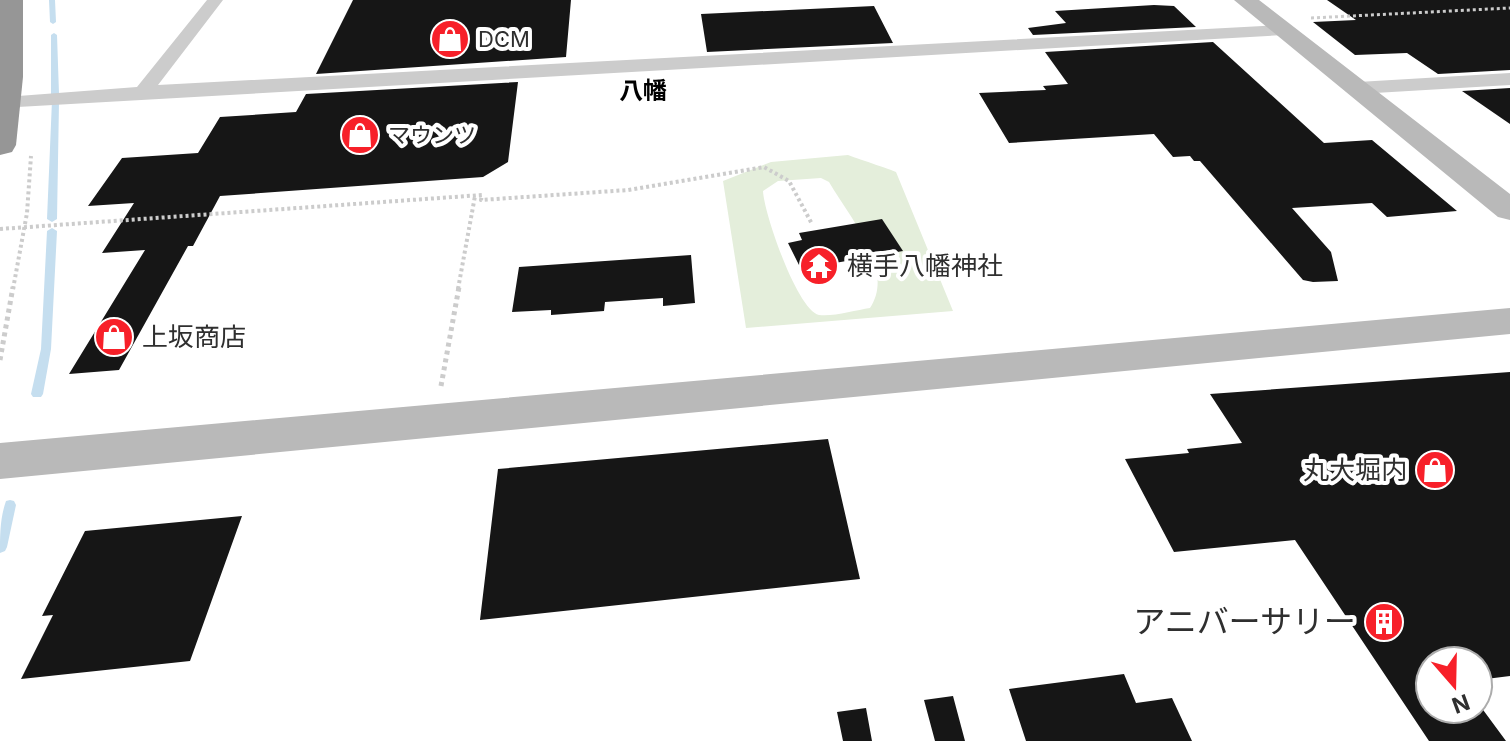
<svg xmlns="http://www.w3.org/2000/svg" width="1510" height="741" viewBox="0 0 1510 741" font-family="Inter,'Noto Sans JP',sans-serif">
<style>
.green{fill:#e4eedb;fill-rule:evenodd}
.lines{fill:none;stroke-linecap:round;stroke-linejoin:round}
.stream{fill:#c5deef;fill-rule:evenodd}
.building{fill:#161616}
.path-far2{stroke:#ccc;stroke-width:3;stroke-dasharray:3 3;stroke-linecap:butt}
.path-far1{stroke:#ccc;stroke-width:4;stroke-dasharray:3 3;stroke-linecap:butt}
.path{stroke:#ccc;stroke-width:5;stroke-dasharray:4 4;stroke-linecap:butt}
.street{fill:#ccc;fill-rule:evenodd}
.secondary{fill:#b9b9b9;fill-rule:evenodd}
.highway{fill:#969696;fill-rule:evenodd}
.labels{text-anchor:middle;stroke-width:8;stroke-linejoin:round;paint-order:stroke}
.far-poi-label{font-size:22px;fill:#2f2f2f;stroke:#fff;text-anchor:start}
.far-neighbourhood-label{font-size:24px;font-weight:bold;fill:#000;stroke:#fff}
.poi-label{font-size:26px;fill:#2f2f2f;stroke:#fff;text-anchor:start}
.near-poi-label{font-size:32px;fill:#2f2f2f;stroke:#fff;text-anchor:end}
</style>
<rect width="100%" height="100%" fill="#fff"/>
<!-- green -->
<path class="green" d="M 848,155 C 853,157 892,170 896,172 L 953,311 L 746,328 L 723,181 L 771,162 ZM 821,178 L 829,182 C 849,217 896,269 870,308 C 856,310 833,317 819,315 C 797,310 764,213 763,191 L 778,181 Z"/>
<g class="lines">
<!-- stream -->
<path class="stream" d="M 49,0 L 55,0 L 56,22 L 53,24 L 50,22 Z
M 54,33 L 57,35 L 59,94 L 55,96 L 51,94 L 51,35 Z
M 52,100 L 59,102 L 57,219 L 52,222 L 47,219 Z
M 52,228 L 57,231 L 51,349 L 43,394 L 41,397 L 33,397 L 31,394 L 41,349 L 47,231 Z
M 10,500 L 14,501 L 16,505 L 7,547 L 5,551 L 0,553 C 0,535 0,518 6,501 Z"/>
</g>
<!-- building -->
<path class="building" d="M 353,0 L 571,0 L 566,57 L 316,74 Z
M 1327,0 L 1510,0 L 1510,70 L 1438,74 L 1407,53 L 1355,55 L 1313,22 L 1356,20 Z
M 1154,5 L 1174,6 L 1196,27 L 1033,35 L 1028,28 L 1066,23 L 1055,11 Z
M 874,6 L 893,43 L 707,52 L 701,14 Z
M 1213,42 L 1324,143 L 1372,140 L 1457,211 L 1387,217 L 1372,203 L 1292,208 L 1331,252 L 1338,281 L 1313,282 L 1303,280 L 1200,161 L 1194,161 L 1190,156 L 1173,157 L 1154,134 L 1009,143 L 979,93 L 1046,90 L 1043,86 L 1068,84 L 1045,52 Z
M 518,82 L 508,162 L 483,177 L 220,196 L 193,246 L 188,246 L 119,370 L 69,374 L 145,250 L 102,253 L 134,203 L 88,206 L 122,158 L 198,153 L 220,117 L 296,112 L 306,94 Z
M 1510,88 L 1510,124 L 1462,91 Z
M 882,219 L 903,251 L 801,269 L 788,243 L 802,240 L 799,233 Z
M 691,255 L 695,303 L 663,306 L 663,298 L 605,302 L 604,311 L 551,315 L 551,310 L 512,312 L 519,267 Z
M 1510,372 L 1510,676 L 1478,680 L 1478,661 L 1430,661 L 1430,709 L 1478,709 L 1478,703 L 1506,741 L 1429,741 L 1295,540 L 1174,552 L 1125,459 L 1189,453 L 1187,449 L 1242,443 L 1210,394 Z
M 828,439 L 860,579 L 480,620 L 498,469 Z
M 242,516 L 190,661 L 21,679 L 53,615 L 42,616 L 85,531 Z
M 1124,674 L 1136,703 L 1172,698 L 1192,741 L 1026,741 L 1009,689 Z
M 953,696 L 965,741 L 935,741 L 924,700 Z
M 866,708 L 872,741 L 843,741 L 837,712 Z"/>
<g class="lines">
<!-- path-far2 -->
<path class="path-far2" d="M 1311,18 L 1510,8"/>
<!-- path-far1 -->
<path class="path-far1" d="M 0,229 L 482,195 L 481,200 L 628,190 L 764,167 L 789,181 L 812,224
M 13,289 L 27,213 L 31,156
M 458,289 L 475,196"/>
<!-- path -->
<path class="path" d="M 0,360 L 13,287
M 441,386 L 459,287"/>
<!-- street -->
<path class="street" d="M 207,0 L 223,0 L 158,85 L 1283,25 L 1292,30 L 1283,35 L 0,108 L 0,98 L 5,97 L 137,87 Z
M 1510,73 L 1510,85 L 1358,94 L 1349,88 L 1358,82 Z"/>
<!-- secondary -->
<path class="secondary" d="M 1234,0 L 1259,0 L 1510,194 L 1510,220 L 1498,217 Z
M 1510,308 L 1510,334 L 0,479 L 0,443 Z"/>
<!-- highway -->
<path class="highway" d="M 0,0 L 23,0 L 23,77 L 16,145 L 12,152 L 0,155 Z"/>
</g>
<!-- icons -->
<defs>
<symbol id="shop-disc" viewBox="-11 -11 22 22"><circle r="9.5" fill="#f72029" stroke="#fff"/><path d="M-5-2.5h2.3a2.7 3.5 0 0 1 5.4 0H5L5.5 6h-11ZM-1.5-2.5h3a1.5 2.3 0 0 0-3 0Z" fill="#fff"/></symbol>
<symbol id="temple-disc" viewBox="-11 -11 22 22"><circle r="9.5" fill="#f72029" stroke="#fff"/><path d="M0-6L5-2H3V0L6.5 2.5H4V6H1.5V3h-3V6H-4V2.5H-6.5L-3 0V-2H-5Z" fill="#fff"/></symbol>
<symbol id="building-disc" viewBox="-11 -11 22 22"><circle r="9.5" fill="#f72029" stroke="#fff"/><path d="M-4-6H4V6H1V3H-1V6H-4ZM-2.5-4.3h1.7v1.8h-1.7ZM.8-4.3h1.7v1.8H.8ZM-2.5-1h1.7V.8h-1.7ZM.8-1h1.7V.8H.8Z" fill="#fff"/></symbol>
</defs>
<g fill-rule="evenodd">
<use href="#shop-disc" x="428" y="17" width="44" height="44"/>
<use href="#shop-disc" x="338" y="113" width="44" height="44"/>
<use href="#temple-disc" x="797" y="244" width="44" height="44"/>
<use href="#shop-disc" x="92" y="315" width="44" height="44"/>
<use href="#shop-disc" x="1413" y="448" width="44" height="44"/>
<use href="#building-disc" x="1362" y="600" width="44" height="44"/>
</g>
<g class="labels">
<!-- far-poi labels -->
<g class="far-poi-label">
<text x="478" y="47">DCM</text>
<text x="388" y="143">マウンツ</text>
</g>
<!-- far-neighbourhood labels -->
<g class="far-neighbourhood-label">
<text x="643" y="99">八幡</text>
</g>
<!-- poi labels -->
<g class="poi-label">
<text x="847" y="275">横手八幡神社</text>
<text x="142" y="346">上坂商店</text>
<text x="1407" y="479" text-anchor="end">丸大堀内</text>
</g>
<!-- near-poi labels -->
<g class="near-poi-label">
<text x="1356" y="633">アニバーサリー</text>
</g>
</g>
<!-- north arrow -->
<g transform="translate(1454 685) rotate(160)"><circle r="38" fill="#ffffff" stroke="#acacac" stroke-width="2"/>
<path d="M0-6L14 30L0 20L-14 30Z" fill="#f72029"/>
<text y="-12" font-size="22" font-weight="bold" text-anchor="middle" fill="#2f2f2f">N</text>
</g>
</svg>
